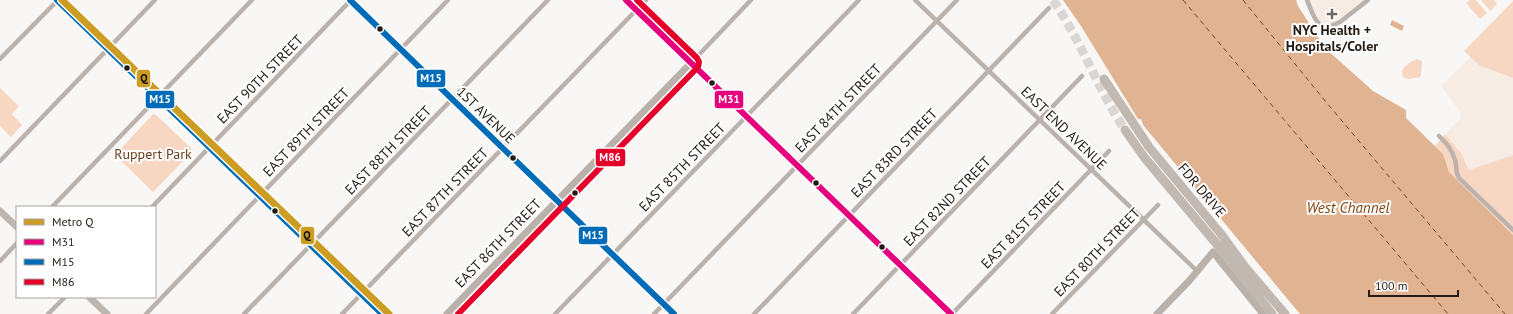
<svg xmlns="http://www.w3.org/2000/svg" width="1513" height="314" viewBox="0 0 1513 314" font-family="'PT Sans',sans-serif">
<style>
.built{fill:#f7ece4}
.green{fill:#f7d7c1}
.water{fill:#e0b393}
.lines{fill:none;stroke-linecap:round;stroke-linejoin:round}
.ferry{stroke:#804410;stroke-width:1;stroke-dasharray:5 4;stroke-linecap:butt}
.highway-tunnel{stroke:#d9d6d3;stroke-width:9;stroke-dasharray:9 4.5;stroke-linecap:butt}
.street{stroke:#bbb2ad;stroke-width:4.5}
.secondary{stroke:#bab1ab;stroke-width:7}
.primary{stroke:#beb5ae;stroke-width:7}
.highway{stroke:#c1b8b2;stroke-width:9}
.bus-1-casing{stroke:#fff;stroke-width:9}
.bus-2-casing{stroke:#fff;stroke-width:9}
.bus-3-casing{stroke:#fff;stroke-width:9}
.bus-1{stroke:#e5007d;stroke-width:6}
.bus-2{stroke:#006cb7;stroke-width:6}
.bus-3{stroke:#e4002b;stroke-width:6}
.metro-1-casing{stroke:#fff;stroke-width:10}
.metro-1{stroke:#cc9c23;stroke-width:7}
.poi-dot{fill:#6f6863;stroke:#fff;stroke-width:1.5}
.bus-dot{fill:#241b15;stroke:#fff;stroke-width:1.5}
.labels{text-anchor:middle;stroke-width:4;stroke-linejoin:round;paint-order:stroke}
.poi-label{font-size:14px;font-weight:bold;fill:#241b15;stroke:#fff}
.street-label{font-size:14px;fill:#241b15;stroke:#fff}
.park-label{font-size:14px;fill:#683d1c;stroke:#fff}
.water-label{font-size:15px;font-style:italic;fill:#804410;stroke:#fff}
.line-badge{stroke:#fff;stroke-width:1.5}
.badge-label{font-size:11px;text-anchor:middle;font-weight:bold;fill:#fff}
.pale-badge-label{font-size:11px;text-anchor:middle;font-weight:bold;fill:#111}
</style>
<rect width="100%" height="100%" fill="#f9f7f5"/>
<!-- built -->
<path class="built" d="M 1304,0 L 1372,0 L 1335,29 L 1328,33 L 1318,28 Z
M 1471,57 L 1480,66 L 1513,78 L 1513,155 L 1469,170 L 1461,153 L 1445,134 L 1461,118 L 1461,113 L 1441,86 Z"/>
<!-- green -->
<path class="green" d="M 1470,0 L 1476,0 L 1487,13 L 1480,19 L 1466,3 Z
M 1481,0 L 1494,0 L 1497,4 L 1490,11 Z
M 1513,1 L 1513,78 L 1480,66 L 1464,51 Z
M 1417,59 L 1422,61 L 1421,75 L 1419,78 C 1414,77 1410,80 1404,78 C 1403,77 1401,73 1402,71 C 1402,67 1413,60 1417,59 Z
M 0,88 L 19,106 L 12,114 L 22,125 L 11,137 L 0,126 Z
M 153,114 L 156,115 L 193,150 L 192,152 L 153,192 L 115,155 Z
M 1445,134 L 1461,153 L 1469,170 L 1513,155 L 1513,235 L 1449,172 L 1443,154 L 1435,146 Z"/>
<!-- water -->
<path class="water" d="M 1063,0 L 1296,0 L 1298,6 L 1325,48 L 1373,91 L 1406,110 L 1406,118 L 1443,154 L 1449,172 L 1513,235 L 1513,314 L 1300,314 L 1143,125 L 1141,119 L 1138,119 L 1081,26 Z
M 1392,20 L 1404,26 L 1402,31 L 1390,25 Z"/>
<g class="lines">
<!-- ferry -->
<path class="ferry" d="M 1183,0 L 1448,314
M 1243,0 L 1326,102 L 1505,314"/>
<!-- highway-tunnel -->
<path class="highway-tunnel" d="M 1053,0 C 1081,41 1098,89 1125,130"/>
<!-- street -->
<path class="street" d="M 915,0 L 1197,271
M 1307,0 C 1311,9 1315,25 1326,28 L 1340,22 L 1368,0
M 0,59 L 58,0
M 691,63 L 751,0
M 1439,136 C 1446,143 1452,149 1455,160 C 1457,166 1455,172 1459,178 L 1513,230
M 0,161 L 155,0
M 52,207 L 252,0
M 152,207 L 351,0
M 0,261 L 17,243
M 48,314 L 65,297
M 146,314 L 448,0
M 244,314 L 548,0
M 342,314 L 646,0
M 555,314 L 859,0
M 654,314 L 957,0
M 754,314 L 1049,8
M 853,314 L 1082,76
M 952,314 L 1109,151
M 1052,314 L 1158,205"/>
<!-- secondary -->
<path class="secondary" d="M 626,0 L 951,314
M 447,314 L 691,63
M 1157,314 L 1189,281 L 1213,252 L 1263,314"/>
<!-- primary -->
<path class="primary" d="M 57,0 L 382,314
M 350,0 L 674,314
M 0,211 L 17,227
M 89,297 L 107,314"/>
<!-- highway -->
<path class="highway" d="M 1104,79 L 1149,147 L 1221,234 L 1245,267 L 1285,314
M 1125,130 L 1144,157 L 1220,248 L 1272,314"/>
<defs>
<path id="bus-1" d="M 626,0 L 951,314"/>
<path id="bus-2" d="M 57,0 L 382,314
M 350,0 L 674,314"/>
<path id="bus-3" d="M 458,314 L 698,67 L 699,62 L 697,58 L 637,0"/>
</defs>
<!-- bus-1 casing -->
<use href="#bus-1" class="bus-1-casing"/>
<!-- bus-2 casing -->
<use href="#bus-2" class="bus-2-casing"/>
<!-- bus-3 casing -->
<use href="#bus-3" class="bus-3-casing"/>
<!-- bus-1 -->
<use href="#bus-1" class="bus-1"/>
<!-- bus-2 -->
<use href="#bus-2" class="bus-2"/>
<!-- bus-3 -->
<use href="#bus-3" class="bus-3"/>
<defs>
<path id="metro-1" d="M 62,0 L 389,314"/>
</defs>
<!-- metro-1 casing -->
<use href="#metro-1" class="metro-1-casing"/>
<!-- metro-1 -->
<use href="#metro-1" class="metro-1"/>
</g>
<!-- markers -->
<path class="poi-dot" d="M1330 8h4v4h4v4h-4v4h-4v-4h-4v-4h4z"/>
<g class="bus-dot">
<circle cx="380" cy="29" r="3.5"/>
<circle cx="127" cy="68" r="3.5"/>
<circle cx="712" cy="83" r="3.5"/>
<circle cx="513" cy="158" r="3.5"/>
<circle cx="816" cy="183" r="3.5"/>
<circle cx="575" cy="193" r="3.5"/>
<circle cx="275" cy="211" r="3.5"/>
<circle cx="882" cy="247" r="3.5"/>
</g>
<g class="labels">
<!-- poi labels -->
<g class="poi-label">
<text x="1332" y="35">NYC Health +<tspan x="1332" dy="16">Hospitals/Coler</tspan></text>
</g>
<!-- street labels -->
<g class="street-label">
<text transform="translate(260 79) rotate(-46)" y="5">EAST 90TH STREET</text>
<text transform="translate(838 108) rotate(-46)" y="5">EAST 84TH STREET</text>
<text transform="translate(486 115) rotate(44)" y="5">1ST AVENUE</text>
<text transform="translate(1064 128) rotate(44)" y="5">EAST END AVENUE</text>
<text transform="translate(306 132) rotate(-46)" y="5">EAST 89TH STREET</text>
<text transform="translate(388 150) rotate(-46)" y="5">EAST 88TH STREET</text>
<text transform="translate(894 153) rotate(-46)" y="5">EAST 83RD STREET</text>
<text transform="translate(682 167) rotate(-46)" y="5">EAST 85TH STREET</text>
<text transform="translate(1202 190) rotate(50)" y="5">FDR DRIVE</text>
<text transform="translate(445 192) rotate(-46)" y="5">EAST 87TH STREET</text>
<text transform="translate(947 201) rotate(-46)" y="5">EAST 82ND STREET</text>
<text transform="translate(1023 225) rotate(-46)" y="5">EAST 81ST STREET</text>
<text transform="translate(498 243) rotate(-46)" y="5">EAST 86TH STREET</text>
<text transform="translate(1097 252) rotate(-46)" y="5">EAST 80TH STREET</text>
</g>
<!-- park labels -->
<g class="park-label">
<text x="153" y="159">Ruppert Park</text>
</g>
<!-- water labels -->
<g class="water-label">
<text x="1348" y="213">West Channel</text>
</g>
</g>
<g class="line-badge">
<rect x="136" y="69" width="15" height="19" rx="4" fill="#cc9c23"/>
<rect x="416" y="69" width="30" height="19" rx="4" fill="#006cb7"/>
<rect x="145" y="90" width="30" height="19" rx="4" fill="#006cb7"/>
<rect x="714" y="90" width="30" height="19" rx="4" fill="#e5007d"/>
<rect x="595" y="148" width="31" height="19" rx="4" fill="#e4002b"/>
<rect x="300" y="226" width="15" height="19" rx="4" fill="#cc9c23"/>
<rect x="578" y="226" width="30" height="19" rx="4" fill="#006cb7"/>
</g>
<g class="badge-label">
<text x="431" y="82">M15</text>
<text x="160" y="103">M15</text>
<text x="729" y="103">M31</text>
<text x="610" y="161">M86</text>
<text x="593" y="239">M15</text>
</g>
<g class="pale-badge-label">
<text x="144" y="82">Q</text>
<text x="307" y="239">Q</text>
</g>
<!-- legend -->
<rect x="16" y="206" width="140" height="92" fill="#ffffff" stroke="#a7a4a1"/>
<rect x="24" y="219" width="20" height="6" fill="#cc9c23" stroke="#a7a4a1"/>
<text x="52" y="226" font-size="12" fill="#241b15">Metro Q</text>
<rect x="24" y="239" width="20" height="6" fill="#e5007d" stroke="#a7a4a1"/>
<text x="52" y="246" font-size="12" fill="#241b15">M31</text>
<rect x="24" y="259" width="20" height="6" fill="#006cb7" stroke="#a7a4a1"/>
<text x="52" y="266" font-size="12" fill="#241b15">M15</text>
<rect x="24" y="279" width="20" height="6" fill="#e4002b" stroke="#a7a4a1"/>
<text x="52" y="286" font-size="12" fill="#241b15">M86</text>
<!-- scale -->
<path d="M1369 290v6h89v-6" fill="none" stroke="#241b15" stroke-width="2"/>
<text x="1375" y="290" font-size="12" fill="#241b15" stroke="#ffffff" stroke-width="3" paint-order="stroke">100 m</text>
</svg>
